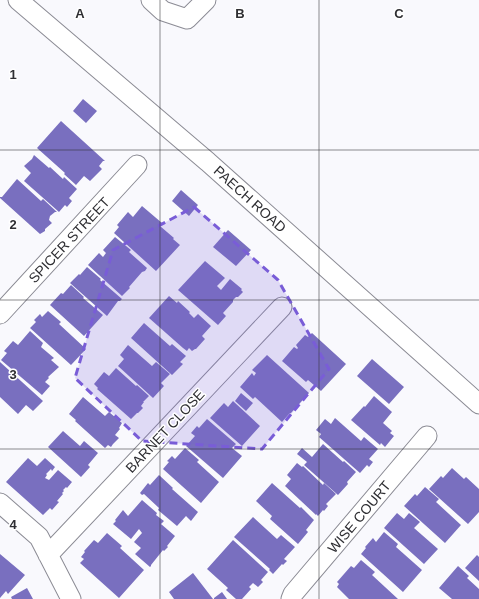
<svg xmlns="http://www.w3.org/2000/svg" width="479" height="599" viewBox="0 0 479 599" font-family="Helvetica,sans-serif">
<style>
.building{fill:#796fbf}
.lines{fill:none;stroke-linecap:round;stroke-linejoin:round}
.minor-casing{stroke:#8b8b94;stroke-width:21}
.minor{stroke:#fff;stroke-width:19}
.marked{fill:#795dd7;fill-opacity:0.2;stroke:#795dd7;stroke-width:3;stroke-dasharray:8 5;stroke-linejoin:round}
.grid{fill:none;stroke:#2f2f33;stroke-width:1;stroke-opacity:0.55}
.labels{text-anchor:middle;stroke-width:3;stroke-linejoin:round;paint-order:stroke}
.street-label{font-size:14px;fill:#2f2f33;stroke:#fff}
.grid-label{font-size:13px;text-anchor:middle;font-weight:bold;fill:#2f2f33;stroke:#fff;stroke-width:3;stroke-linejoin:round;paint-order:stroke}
</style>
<rect width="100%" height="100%" fill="#f9f9fd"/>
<!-- building -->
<path class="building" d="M 83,99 L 97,111 L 86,123 L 73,111 Z
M 61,121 L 105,161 L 103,161 L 99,166 L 102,169 L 90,181 L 84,176 L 76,185 L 64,174 L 65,173 L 37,148 Z
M 34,155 L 49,168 L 50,167 L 63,179 L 64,177 L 77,189 L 69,198 L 72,201 L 67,207 L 65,205 L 59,212 L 24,181 L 31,173 L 24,166 L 32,159 Z
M 17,179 L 41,201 L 43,199 L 57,212 L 55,212 L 50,216 L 49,220 L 52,223 L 45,229 L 45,231 L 40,234 L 0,198 L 0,197 L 2,197 Z
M 181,190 L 198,205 L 189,216 L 172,201 Z
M 142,206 L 162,223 L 160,226 L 174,238 L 173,239 L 180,245 L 156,271 L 114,233 L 119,227 L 117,225 L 128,212 L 133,217 Z
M 228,230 L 251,250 L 236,266 L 213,247 Z
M 115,237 L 131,250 L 129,252 L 147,268 L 145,271 L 142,272 L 129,287 L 130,288 L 122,296 L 88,265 L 99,253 L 103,257 L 106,253 L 103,250 Z
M 205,261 L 225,278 L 217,286 L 221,290 L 230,279 L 242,289 L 241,290 L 243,292 L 238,297 L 236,297 L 233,300 L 233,302 L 223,313 L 226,316 L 218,325 L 178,290 Z
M 87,267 L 101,279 L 100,280 L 122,299 L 120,301 L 118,301 L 107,316 L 70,283 L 79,274 L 80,275 Z
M 71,285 L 84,297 L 83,298 L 103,315 L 84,336 L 50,305 L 61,293 L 63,294 Z
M 169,296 L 177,303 L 178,301 L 190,312 L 189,313 L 194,318 L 198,314 L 211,326 L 202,336 L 205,339 L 196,349 L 195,349 L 192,351 L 189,348 L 187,351 L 183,348 L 149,318 Z
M 48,311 L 61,322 L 59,324 L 86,349 L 71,365 L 30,328 L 36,322 L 34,320 L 40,314 L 42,317 Z
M 144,323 L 170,346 L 172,344 L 186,356 L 180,362 L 183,364 L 172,375 L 131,338 Z
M 30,331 L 43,343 L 41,347 L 54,358 L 51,360 L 59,367 L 48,377 L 49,378 L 45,382 L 50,386 L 42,395 L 1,360 L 7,353 L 4,351 L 13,341 L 18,345 Z
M 312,333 L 346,364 L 321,391 L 308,380 L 306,382 L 282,361 L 294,347 L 297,349 L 298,348 L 296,345 L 305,335 L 308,337 Z
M 128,345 L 152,366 L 156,362 L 170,374 L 161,383 L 164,386 L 153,398 L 118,366 L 124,359 L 120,355 Z
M 267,355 L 309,393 L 291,413 L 290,413 L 282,422 L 255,397 L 253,399 L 240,387 L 252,373 L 254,376 L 256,373 L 252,370 Z
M 372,359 L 404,387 L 389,404 L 357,376 Z
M 0,362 L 43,401 L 33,411 L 26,405 L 18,414 L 0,397 Z
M 116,368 L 136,386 L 137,385 L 149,396 L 143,402 L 144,402 L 141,406 L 143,408 L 138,413 L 137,413 L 131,419 L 97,389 L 98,388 L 94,384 L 104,372 L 109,376 Z
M 241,393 L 253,403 L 246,411 L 235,401 Z
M 374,396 L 392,412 L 383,423 L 392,431 L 390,433 L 394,436 L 385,447 L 381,443 L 380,445 L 351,420 L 364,406 L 365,407 Z
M 83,397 L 105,416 L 109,412 L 122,423 L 119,428 L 120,429 L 115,435 L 119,438 L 113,444 L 111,447 L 108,445 L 105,448 L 75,421 L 76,420 L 69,414 Z
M 233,401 L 260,426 L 242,446 L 210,418 L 224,403 L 228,407 Z
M 335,418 L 361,441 L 364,437 L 378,449 L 369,459 L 373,462 L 369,467 L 367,465 L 360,473 L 319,437 L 321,434 L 316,430 L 325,419 L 331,424 Z
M 207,419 L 236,444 L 232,448 L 242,456 L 223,478 L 186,446 L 195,436 L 191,433 L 197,426 L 199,428 Z
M 63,431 L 80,446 L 84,441 L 98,453 L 88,465 L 90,467 L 81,477 L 48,447 Z
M 323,444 L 343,462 L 344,461 L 356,472 L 347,482 L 348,484 L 338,495 L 304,465 L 307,462 L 297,454 L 302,448 L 312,457 Z
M 185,448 L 199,460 L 197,462 L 219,482 L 201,503 L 163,469 L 169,462 L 167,461 L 172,456 L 175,459 Z
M 28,458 L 37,466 L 45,458 L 55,467 L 52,471 L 51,469 L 46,474 L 47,475 L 45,478 L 49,480 L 58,470 L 72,482 L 67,488 L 66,487 L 63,490 L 64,491 L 62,493 L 63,494 L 57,501 L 59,502 L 52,510 L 50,508 L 43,515 L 6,482 Z
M 297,463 L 302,467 L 303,466 L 323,485 L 324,483 L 336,494 L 326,504 L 328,506 L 324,511 L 323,510 L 318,516 L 316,514 L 316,515 L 285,486 L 291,479 L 287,475 Z
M 452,468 L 464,479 L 466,477 L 479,489 L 479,512 L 468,524 L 429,489 L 441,476 L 443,478 Z
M 159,475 L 173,488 L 172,489 L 198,512 L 191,521 L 186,516 L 177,526 L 158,510 L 159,508 L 144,494 L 142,495 L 140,493 L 148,483 L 150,485 Z
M 272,483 L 300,508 L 301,507 L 314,520 L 306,530 L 308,532 L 298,544 L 270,519 L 272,516 L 256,501 Z
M 425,487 L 439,499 L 436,502 L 461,525 L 445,543 L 404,506 L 415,494 L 417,496 Z
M 142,500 L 157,513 L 156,515 L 164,521 L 161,524 L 175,536 L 167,546 L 168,547 L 164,551 L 163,550 L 151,565 L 151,566 L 150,567 L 135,554 L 141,548 L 134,542 L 142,533 L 139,529 L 131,539 L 113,524 L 116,521 L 115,520 L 123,510 L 128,516 Z
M 397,513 L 404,519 L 409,513 L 420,522 L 414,528 L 438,549 L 424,564 L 384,528 Z
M 253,517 L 277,539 L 281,535 L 295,547 L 284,559 L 287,561 L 283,565 L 282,564 L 273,574 L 269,570 L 270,569 L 234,537 Z
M 384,532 L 398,544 L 396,547 L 422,570 L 403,592 L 361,554 L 366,548 L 365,547 L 373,538 L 376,542 Z
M 107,533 L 122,546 L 120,548 L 144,570 L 119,598 L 80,563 L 84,559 L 81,557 L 85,552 L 84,551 L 94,540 L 98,543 Z
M 233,540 L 268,572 L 261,580 L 263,582 L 258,587 L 253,583 L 249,587 L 251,589 L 242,599 L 236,599 L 226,590 L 228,588 L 207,569 Z
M 0,554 L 25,575 L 8,594 L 6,591 L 0,598 Z
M 477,555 L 479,557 L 479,581 L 465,568 Z
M 361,560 L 375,572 L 372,575 L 398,599 L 349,599 L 337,587 L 339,584 L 337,582 L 351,566 L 354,568 Z
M 458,566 L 469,576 L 467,578 L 479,589 L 479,599 L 452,599 L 439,588 Z
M 193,573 L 213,599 L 174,599 L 169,592 Z
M 27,588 L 33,599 L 12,599 L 11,597 Z
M 222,592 L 227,599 L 214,599 L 214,598 Z"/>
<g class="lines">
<defs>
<path id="minor" d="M 18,0 L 208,162 L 479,404
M 151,0 L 163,11 L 187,19 L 206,0
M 0,314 L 137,165
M 0,503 L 39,537 L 71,599
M 48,555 L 282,307
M 291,599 L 293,594 L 427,436"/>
</defs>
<!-- minor casing -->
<use href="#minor" class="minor-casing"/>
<!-- minor -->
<use href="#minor" class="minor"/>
</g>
<!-- marked area -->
<path class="marked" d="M 194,207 L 278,280 L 329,369 L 262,449 L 142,441 L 75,378 L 113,250 Z"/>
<!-- grid -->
<path class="grid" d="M 160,0 L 160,599M 319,0 L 319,599M 0,150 L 479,150M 0,300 L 479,300M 0,449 L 479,449"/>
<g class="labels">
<!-- street labels -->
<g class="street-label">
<text transform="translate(250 199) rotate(42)" y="5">PAECH ROAD</text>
<text transform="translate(69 240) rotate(-47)" y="5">SPICER STREET</text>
<text transform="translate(165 431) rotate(-47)" y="5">BARNET CLOSE</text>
<text transform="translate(359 517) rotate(-50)" y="5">WISE COURT</text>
</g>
</g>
<g class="grid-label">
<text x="80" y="18">A</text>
<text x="240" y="18">B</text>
<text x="399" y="18">C</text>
<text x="13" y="79">1</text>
<text x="13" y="229">2</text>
<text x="13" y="379">3</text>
<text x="13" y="529">4</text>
</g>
</svg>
